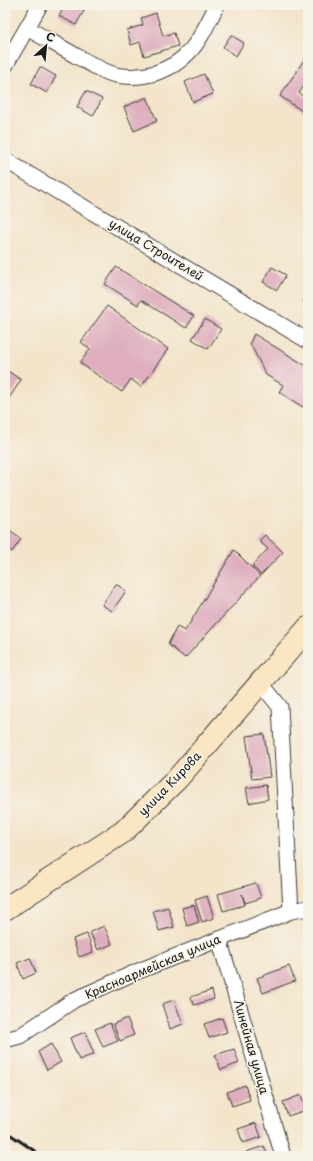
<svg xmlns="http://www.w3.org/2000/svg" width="313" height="1161" viewBox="0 0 313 1161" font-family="'Playpen Sans',sans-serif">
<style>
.building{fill:#deaebe}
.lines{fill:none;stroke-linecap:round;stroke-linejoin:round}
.street-casing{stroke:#3c3a36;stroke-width:17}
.secondary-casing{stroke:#3c3a36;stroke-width:24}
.street{stroke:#fff;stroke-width:15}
.secondary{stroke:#fbe6c4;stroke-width:22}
.rail{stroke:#1c1c1c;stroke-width:3}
.labels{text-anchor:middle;stroke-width:3.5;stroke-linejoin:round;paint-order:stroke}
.street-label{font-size:12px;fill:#1c1c1c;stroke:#f7f3e8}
</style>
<rect width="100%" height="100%" fill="#f7f3e8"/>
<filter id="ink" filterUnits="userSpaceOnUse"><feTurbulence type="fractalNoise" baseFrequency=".025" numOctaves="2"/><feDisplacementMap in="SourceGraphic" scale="8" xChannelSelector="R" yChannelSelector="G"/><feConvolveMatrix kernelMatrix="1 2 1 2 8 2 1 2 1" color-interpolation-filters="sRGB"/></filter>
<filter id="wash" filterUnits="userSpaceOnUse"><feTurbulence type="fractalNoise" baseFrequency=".012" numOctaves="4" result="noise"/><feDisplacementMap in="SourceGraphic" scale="16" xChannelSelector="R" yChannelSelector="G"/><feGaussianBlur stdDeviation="0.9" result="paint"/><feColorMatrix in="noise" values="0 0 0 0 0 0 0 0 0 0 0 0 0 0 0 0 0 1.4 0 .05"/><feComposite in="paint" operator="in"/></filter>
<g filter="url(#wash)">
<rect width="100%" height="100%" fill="#f3e4ca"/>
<g id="blocks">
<!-- building -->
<path class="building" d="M 65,5 L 87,5 L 76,25 L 59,16 Z
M 253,5 L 261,5 L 259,9 Z
M 156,13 L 163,36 L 174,33 L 178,46 L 144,56 L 140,42 L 131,45 L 127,30 L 143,25 L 141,18 Z
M 231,35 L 244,43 L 236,56 L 223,47 Z
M 308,54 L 308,80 L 299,93 L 308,99 L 308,115 L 280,96 Z
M 40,67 L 56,76 L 47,93 L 31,84 Z
M 204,74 L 213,94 L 193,102 L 185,82 Z
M 86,91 L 102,99 L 93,116 L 77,107 Z
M 147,97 L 157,121 L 134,131 L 124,107 Z
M 116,267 L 194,316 L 186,328 L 141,300 L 138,305 L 105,284 Z
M 272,267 L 286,275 L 277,290 L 263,282 Z
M 308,295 L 308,305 L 303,302 Z
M 107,306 L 168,349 L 141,387 L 131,379 L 122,392 L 80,363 L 90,349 L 81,342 Z
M 205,319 L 221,329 L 208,349 L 192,339 Z
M 254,334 L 308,367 L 308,399 L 303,407 L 279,392 L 283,385 L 266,375 L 250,343 Z
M 5,369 L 21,380 L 5,404 Z
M 5,528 L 21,539 L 12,552 L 5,546 Z
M 265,535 L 283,552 L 261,575 L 252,566 L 268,549 L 259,541 Z
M 234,550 L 260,576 L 185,658 L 168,644 L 177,627 L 185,631 Z
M 116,584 L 126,591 L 112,611 L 102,605 Z
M 264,734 L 270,777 L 252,779 L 246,736 Z
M 266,785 L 268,799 L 249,803 L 246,788 Z
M 256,883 L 261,898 L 245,903 L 242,894 L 245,905 L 223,911 L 218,894 Z
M 207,896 L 214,918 L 202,922 L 195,900 Z
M 194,905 L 199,922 L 187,926 L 182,908 Z
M 168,907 L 174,927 L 159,931 L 153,911 Z
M 104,926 L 112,944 L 98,950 L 90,932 Z
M 87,934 L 93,952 L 79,957 L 73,939 Z
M 30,958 L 36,973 L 23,979 L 17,963 Z
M 289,966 L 295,981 L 263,993 L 257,978 Z
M 212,990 L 214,999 L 194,1005 L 191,997 Z
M 174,1000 L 183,1024 L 170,1029 L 162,1004 Z
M 127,1018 L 134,1035 L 120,1041 L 113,1024 Z
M 222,1018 L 227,1032 L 209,1038 L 204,1024 Z
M 110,1023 L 118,1041 L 103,1047 L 95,1029 Z
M 85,1032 L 94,1054 L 79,1060 L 70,1038 Z
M 51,1044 L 61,1062 L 47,1070 L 38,1052 Z
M 234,1049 L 239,1063 L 221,1070 L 215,1055 Z
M 245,1085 L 250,1100 L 232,1106 L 227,1092 Z
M 301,1095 L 306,1110 L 288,1116 L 283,1102 Z
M 256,1123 L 261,1137 L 243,1143 L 238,1129 Z
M 264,1146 L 268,1156 L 248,1156 L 246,1152 Z"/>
</g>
</g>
<g filter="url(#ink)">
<use href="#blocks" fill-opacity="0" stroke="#3c3a36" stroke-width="1"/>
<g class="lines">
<defs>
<path id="street" d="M 27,28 C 44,38 61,47 78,57 C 90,63 102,72 116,75 C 142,80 171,72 189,52 C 201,40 209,20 217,5
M 5,66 L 40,5
M 5,160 L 308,341
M 260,682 L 280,707 L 291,911
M 219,939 L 283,1156
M 5,1040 L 20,1036 L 74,1000 L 136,972 L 291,911 L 308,908"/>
<path id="secondary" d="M 5,909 L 123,832 L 177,779 L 308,628"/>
</defs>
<!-- street casing -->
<use href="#street" class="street-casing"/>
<!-- secondary casing -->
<use href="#secondary" class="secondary-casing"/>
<!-- street -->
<use href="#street" class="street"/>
<!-- secondary -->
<use href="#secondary" class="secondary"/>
<!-- rail -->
<path class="rail" d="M 5,1131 L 42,1156"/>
</g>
</g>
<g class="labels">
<!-- street labels -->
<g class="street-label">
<text transform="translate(156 250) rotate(31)" y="4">улица Строителей</text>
<text transform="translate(170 784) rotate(-46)" y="4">улица Кирова</text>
<text transform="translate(153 967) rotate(-23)" y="4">Красноармейская улица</text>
<text transform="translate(251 1047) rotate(74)" y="4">Линейная улица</text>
</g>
</g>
<!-- margin -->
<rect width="313" height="1161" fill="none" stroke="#f7f3e8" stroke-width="20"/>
<!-- north arrow -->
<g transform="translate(46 46) rotate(27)" stroke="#f7f3e8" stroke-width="3" paint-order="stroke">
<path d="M0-3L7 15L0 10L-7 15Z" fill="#1c1c1c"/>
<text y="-6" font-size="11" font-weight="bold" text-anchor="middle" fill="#1c1c1c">С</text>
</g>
</svg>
